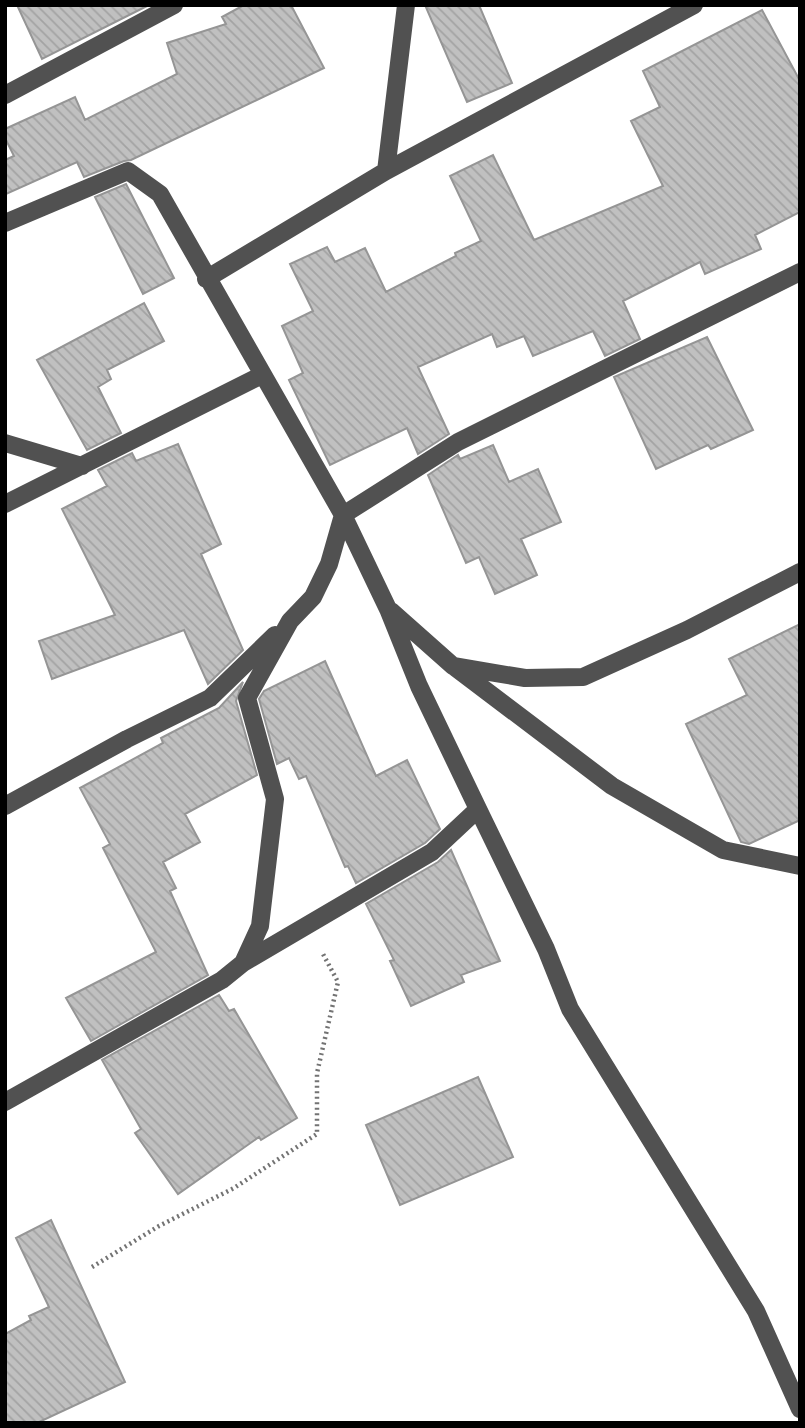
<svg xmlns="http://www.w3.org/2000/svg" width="805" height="1428" viewBox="0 0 805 1428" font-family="Ubuntu,sans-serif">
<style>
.building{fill:url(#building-back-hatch);stroke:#959595;stroke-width:2}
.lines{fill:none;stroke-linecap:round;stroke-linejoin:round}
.path{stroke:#737373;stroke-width:4.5;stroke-dasharray:2 3.5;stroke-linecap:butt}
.minor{stroke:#515151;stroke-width:18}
</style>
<defs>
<pattern id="building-back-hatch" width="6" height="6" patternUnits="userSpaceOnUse" patternTransform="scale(1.75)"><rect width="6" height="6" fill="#c0c0c0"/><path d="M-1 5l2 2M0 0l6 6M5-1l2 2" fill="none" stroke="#a3a3a3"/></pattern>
</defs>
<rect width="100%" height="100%" fill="#fff"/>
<!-- building -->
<path class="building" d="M 17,5 L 149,5 L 42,59 Z
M 244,5 L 291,5 L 324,68 L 131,160 L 124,161 L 84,177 L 77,162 L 6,194 L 5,160 L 14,156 L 5,138 L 5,129 L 75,97 L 85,120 L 177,74 L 167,43 L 226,24 L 222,17 Z
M 425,5 L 479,5 L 512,83 L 467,102 Z
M 762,10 L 800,81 L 800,212 L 755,235 L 761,249 L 705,274 L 700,262 L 623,301 L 640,339 L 605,356 L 593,331 L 533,356 L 524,336 L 497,347 L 492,334 L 418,367 L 449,434 L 418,454 L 407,428 L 330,465 L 289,380 L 303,373 L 282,326 L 313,311 L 290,264 L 327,247 L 335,262 L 365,248 L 386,292 L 456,256 L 455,253 L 481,241 L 450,176 L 493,155 L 534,240 L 663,186 L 631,121 L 660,107 L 643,71 Z
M 126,184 L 174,278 L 143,294 L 95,197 Z
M 144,303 L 164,341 L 107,370 L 111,379 L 98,387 L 121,433 L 87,450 L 37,360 Z
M 707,337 L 753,430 L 711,449 L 708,445 L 656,469 L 614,377 Z
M 178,444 L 221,544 L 201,554 L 243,650 L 208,684 L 184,630 L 52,679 L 39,641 L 115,615 L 62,509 L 107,486 L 98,470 L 132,453 L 136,461 Z
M 493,445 L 509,482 L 538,469 L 561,522 L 521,539 L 537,575 L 495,594 L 479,557 L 466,563 L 428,475 L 458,455 L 460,459 Z
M 800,624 L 800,820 L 749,844 L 741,842 L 686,724 L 747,695 L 729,659 Z
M 325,661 L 376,776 L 407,760 L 440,829 L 425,843 L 356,883 L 348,866 L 345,867 L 306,776 L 299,779 L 289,758 L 277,764 L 259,699 L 264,691 Z
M 243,682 L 236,701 L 257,775 L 185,814 L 200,842 L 163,862 L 176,888 L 170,891 L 208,975 L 91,1041 L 66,998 L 156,952 L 103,848 L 110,844 L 80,788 L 163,743 L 161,738 L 219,708 Z
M 451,850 L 500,961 L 461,975 L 464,982 L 411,1006 L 390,961 L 394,960 L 366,904 L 438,862 Z
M 219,995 L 229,1011 L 234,1009 L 297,1118 L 261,1140 L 259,1137 L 178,1194 L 135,1133 L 141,1129 L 102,1060 Z
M 478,1077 L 513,1157 L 400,1205 L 366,1125 Z
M 51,1220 L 125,1382 L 37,1423 L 5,1423 L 5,1334 L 31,1320 L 29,1316 L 49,1307 L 16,1238 Z"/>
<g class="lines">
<!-- path -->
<path class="path" d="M 92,1267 L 159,1226 L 234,1188 L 317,1134 L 317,1073 L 338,982 L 323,954"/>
<!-- minor -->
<path class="minor" d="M 5,95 L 174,5
M 386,171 L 406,5
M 5,223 L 128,171 L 160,194 L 343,515 L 388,609 L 419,686 L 478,809 L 432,852 L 243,963
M 206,279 L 386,171 L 694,5
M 5,443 L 82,466
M 5,504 L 262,375
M 391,611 L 453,666 L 525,678 L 583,677 L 687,630 L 800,572
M 456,668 L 612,786 L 723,850 L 800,866
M 5,806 L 127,739 L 210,698 L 275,635
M 478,809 L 546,949 L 570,1009 L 756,1311 L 800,1409
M 5,1102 L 222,980 L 243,963 L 260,926 L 275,799 L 247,698 L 290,621 L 313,597 L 329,564 L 343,515 L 458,442 L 800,272"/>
</g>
<!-- border -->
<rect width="805" height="1428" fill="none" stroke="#000000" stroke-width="14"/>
</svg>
